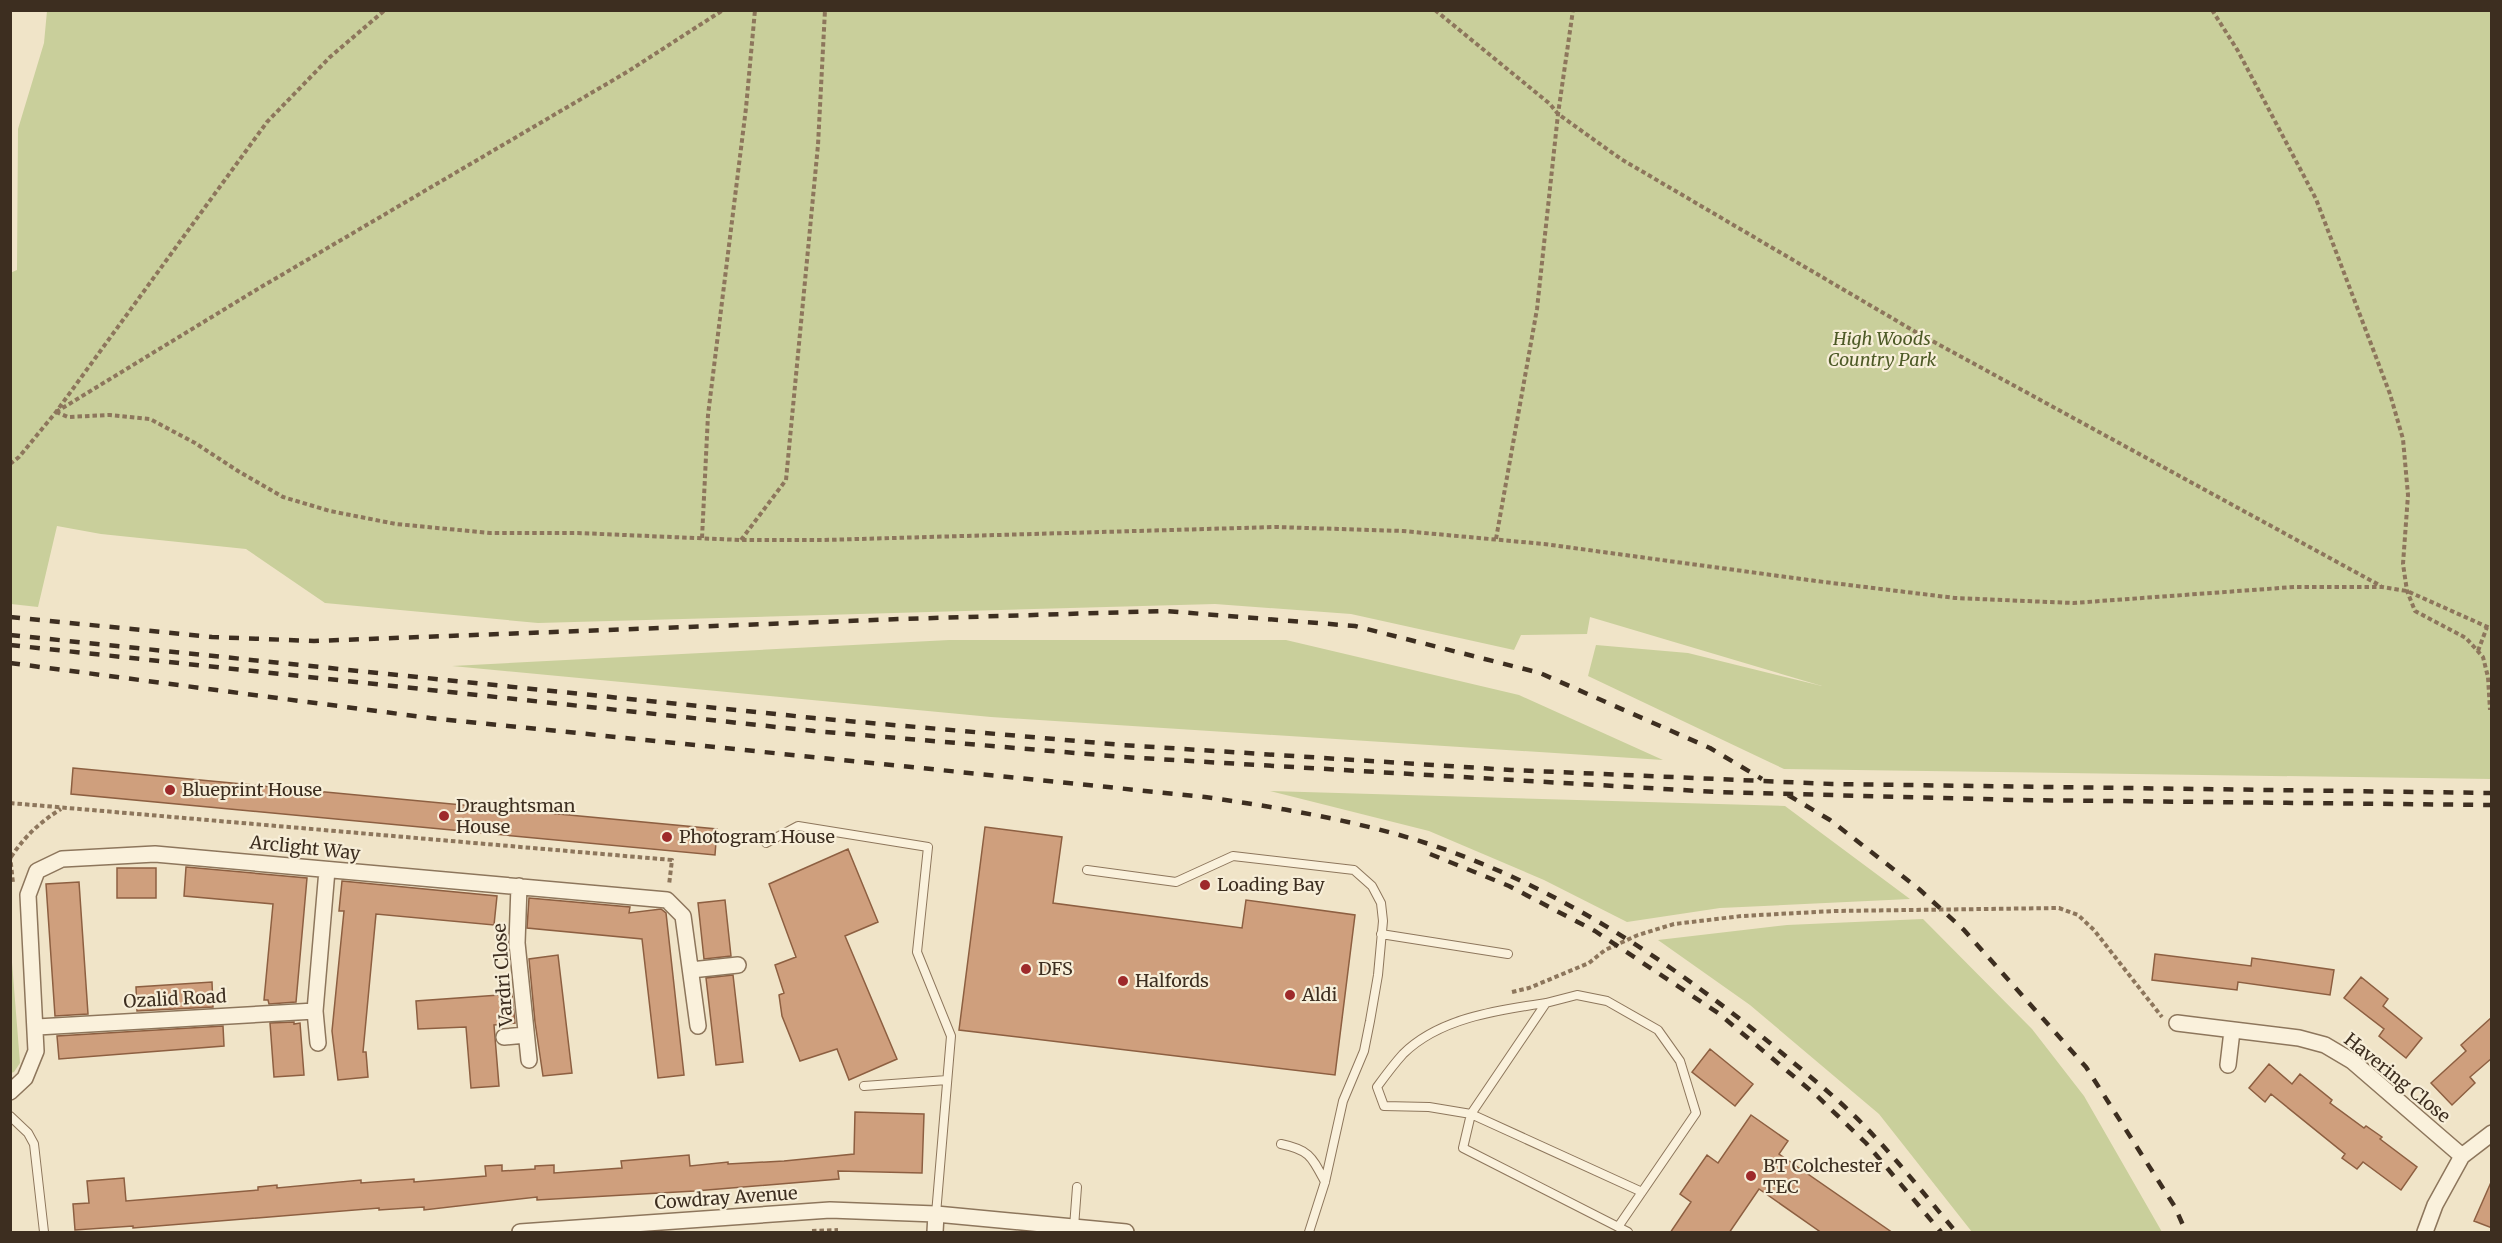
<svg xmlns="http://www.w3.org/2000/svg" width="2502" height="1243" viewBox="0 0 2502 1243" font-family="Merriweather,serif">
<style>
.green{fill:#c9cf9b}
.building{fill:#cf9f7d;stroke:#8d5f41;stroke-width:1.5}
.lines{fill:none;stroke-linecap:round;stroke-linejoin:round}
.service-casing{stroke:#8d765c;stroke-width:10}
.minor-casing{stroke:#8d765c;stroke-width:18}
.path{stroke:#8d765c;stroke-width:4;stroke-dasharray:4.5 3;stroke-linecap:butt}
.service{stroke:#faf1dc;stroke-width:8}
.minor{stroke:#faf1dc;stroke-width:15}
.rail{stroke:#3d2e20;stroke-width:4.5;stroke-dasharray:10 10;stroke-linecap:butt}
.poi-dot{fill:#9e2a2b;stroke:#f7eed8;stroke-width:2}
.labels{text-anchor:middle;stroke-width:4.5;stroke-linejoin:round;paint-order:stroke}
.park-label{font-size:18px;font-style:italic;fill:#4d5a26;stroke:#f7eed8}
.poi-label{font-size:18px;fill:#3d2e20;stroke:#f7eed8;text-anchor:start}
.street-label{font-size:18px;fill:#3d2e20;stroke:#f7eed8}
</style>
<rect width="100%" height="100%" fill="#f0e4c8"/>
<!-- green -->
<path class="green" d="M 47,11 L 2491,11 L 2491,779 L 1784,769 L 1588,676 L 1596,645 L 1688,653 L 1822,686 L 1590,617 L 1587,634 L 1521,635 L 1514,650 L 1351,614 L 1215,604 L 538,623 L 325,603 L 246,549 L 101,534 L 57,526 L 38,607 L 11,604 L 10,273 L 17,270 L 18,129 L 44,43 Z
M 949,640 L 1286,640 L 1519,695 L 1663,760 L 991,717 L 452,666 Z
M 1270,791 L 1785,806 L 1910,899 L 1720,908 L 1627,922 L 1544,880 L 1429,831 Z
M 1923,919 L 2032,1029 L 2084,1096 L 2162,1232 L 1972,1232 L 1879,1114 L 1750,1005 L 1658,940 L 1787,925 Z
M 11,950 L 20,1063 L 14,1072 L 11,1073 Z"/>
<!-- building -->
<path class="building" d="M 73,768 L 717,829 L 715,855 L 71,794 Z
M 985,827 L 1062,837 L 1053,903 L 1242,928 L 1246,900 L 1355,915 L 1335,1075 L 959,1030 Z
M 848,849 L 878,922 L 845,936 L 897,1059 L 849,1080 L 837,1049 L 800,1061 L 782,1016 L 779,995 L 784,993 L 775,965 L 796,957 L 769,884 Z
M 186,867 L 307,878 L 296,1002 L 269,1004 L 268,1000 L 264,1000 L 273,904 L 184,896 Z
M 117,868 L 156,868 L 156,898 L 117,898 Z
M 342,881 L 497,896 L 494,925 L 376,914 L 363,1052 L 366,1052 L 368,1077 L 338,1080 L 332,1031 L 344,911 L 339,911 Z
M 79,882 L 88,1014 L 55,1016 L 46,884 Z
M 529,898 L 630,907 L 629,913 L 661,909 L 666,913 L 684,1075 L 658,1078 L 642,939 L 527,928 Z
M 725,900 L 731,956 L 704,959 L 698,903 Z
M 2155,954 L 2251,966 L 2252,958 L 2334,970 L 2330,995 L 2238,982 L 2237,990 L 2152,980 Z
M 558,955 L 572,1073 L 543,1076 L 535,1022 L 529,959 Z
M 733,975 L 743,1062 L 716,1065 L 706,978 Z
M 2361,977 L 2388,999 L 2383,1006 L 2422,1038 L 2406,1058 L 2379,1036 L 2384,1029 L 2344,998 Z
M 212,982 L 213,1007 L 137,1011 L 136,987 Z
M 512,994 L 515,1023 L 494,1025 L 499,1086 L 471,1088 L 466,1027 L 418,1029 L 416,1001 Z
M 2492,1017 L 2492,1058 L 2470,1077 L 2475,1083 L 2452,1105 L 2431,1083 L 2466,1051 L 2461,1045 Z
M 294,1022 L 294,1024 L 300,1023 L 304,1075 L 274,1077 L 270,1023 Z
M 223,1026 L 224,1046 L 59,1059 L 57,1036 Z
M 1710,1049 L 1753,1084 L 1735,1106 L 1692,1072 Z
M 2269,1064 L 2292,1084 L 2300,1074 L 2332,1100 L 2330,1103 L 2364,1128 L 2366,1126 L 2382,1137 L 2380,1139 L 2417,1167 L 2401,1190 L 2363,1162 L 2357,1169 L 2342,1158 L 2345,1154 L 2271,1094 L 2265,1102 L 2249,1088 Z
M 855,1112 L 924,1114 L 922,1173 L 838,1171 L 839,1179 L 695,1191 L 537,1200 L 537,1197 L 424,1210 L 424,1207 L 379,1210 L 379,1208 L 133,1228 L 133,1226 L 75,1230 L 73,1204 L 89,1203 L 87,1181 L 124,1178 L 126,1201 L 258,1190 L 258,1187 L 277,1185 L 277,1188 L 361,1180 L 361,1183 L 414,1179 L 414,1182 L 486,1176 L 485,1166 L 502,1165 L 502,1171 L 535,1169 L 535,1166 L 554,1165 L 554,1173 L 622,1168 L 621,1161 L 689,1155 L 690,1166 L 728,1162 L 728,1164 L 784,1161 L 854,1154 Z
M 1751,1115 L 1788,1141 L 1779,1154 L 1893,1233 L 1822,1233 L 1759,1189 L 1729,1233 L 1670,1233 L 1691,1202 L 1680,1194 L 1707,1155 L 1718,1163 Z
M 2492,1180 L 2492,1228 L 2474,1221 Z"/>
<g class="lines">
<defs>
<path id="service" d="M 766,843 L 798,826 L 928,847 L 917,952 L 951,1036 L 936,1214
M 1087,870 L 1176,882 L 1233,856 L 1354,870 L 1372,886 L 1381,903 L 1383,921 L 1378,975 L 1370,1021 L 1364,1051 L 1343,1101 L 1325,1182 L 1309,1232
M 1381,934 L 1508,954
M 1546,1003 C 1498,1010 1439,1018 1403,1054 C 1394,1064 1385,1076 1377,1087 L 1384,1106 L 1429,1107 L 1471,1114 L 1642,1192
M 864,1086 L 947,1080
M 10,1116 L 28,1133 L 34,1144 L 44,1232
M 1281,1144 C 1310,1150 1312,1157 1325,1182
M 1074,1227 L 1077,1187
M 1618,1227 L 1696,1113 L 1680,1061 L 1658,1030 L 1607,1001 L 1577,995 L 1546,1003 L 1471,1114 L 1463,1148 L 1628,1232"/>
<path id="minor" d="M 519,886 L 517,943 L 529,1060
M 691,970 L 738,965
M 315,1011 L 318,1043
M 2177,1023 L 2299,1038 L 2325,1045 L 2352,1061 L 2462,1156
M 37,1027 L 315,1011 L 327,870
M 504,1037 L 526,1035
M 2228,1065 L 2232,1031
M 10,1092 L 25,1078 L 36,1051 L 28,895 L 37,871 L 62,859 L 155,854 L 667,900 L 683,916 L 698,1026
M 520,1232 L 830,1210 L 936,1214 L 1126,1232
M 935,1232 L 936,1214
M 2425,1232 L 2435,1205 L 2462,1156 L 2492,1133"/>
</defs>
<!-- service casing -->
<use href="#service" class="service-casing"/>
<!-- minor casing -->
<use href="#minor" class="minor-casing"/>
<!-- path -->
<path class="path" d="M 1435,10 L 1550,104 L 1558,114 L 1621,159 L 1914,331 L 2381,586
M 2212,10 L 2238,51 L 2316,199 L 2390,394 L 2403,439 L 2408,495 L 2403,564 L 2407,591 L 2415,611 L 2466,638 L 2483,657 L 2488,677 L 2490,710
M 56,412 L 68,417 L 110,415 L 150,419 L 195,443 L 238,471 L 283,497 L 330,511 L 396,524 L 490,533 L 578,533 L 741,540 L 824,540 L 1275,527 L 1403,531 L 1544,544 L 1816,581 L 1955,598 L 2073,603 L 2294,587 L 2382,587 L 2407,591 L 2492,629
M 56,412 L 256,290 L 627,72 L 723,10
M 10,464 L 19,457 L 56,412 L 267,122 L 330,57 L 385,10
M 702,538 L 708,415 L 746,108 L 755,10
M 1496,539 L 1537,309 L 1558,114 L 1573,10
M 741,540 L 786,480 L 818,145 L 825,10
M 2478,651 L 2487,627
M 10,803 L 672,860 L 669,885
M 10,855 L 13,883
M 11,857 C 25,836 40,822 61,809
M 1512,992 L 1529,988 L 1589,963 L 1605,950 L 1638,935 L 1674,924 L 1742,916 L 1834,911 L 2059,908 L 2078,915 L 2094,930 L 2162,1017
M 812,1231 L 838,1230"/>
<!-- service -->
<use href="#service" class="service"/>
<!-- minor -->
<use href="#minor" class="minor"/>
<!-- rail -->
<path class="rail" d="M 10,617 L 212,637 L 314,641 L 901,619 L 1165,611 L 1355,626 L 1540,673 L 1710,748 L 1762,779
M 10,635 L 814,718 L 1122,745 L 1511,770 L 1832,784 L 2492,793
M 10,645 L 814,731 L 1123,757 L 1716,792 L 2017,800 L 2492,805
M 10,663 L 430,718 L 1205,797 C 1269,806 1334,817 1396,834 C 1539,874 1663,955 1776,1048 C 1809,1076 1845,1104 1874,1136 C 1903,1167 1929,1200 1956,1232
M 1788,795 L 1830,820 L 1919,889 L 1964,930 L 2086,1067 L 2175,1207 L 2186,1232
M 1430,854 L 1509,886 L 1595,931 L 1718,1013 L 1816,1095 L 1866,1143 L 1941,1232"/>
</g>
<!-- markers -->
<g class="poi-dot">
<circle cx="170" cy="790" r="6"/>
<circle cx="444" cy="816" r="6"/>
<circle cx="667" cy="837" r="6"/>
<circle cx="1205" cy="885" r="6"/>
<circle cx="1026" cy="969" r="6"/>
<circle cx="1123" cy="981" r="6"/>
<circle cx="1290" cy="995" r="6"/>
<circle cx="1751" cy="1176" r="6"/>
</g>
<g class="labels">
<!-- park labels -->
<g class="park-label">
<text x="1882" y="345">High Woods<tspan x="1882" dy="21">Country Park</tspan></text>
</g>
<!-- poi labels -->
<g class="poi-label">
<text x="182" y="796">Blueprint House</text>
<text x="456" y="812">Draughtsman<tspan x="456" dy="21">House</tspan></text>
<text x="679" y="843">Photogram House</text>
<text x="1217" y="891">Loading Bay</text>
<text x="1038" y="975">DFS</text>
<text x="1135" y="987">Halfords</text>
<text x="1302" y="1001">Aldi</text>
<text x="1763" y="1172">BT Colchester<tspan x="1763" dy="21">TEC</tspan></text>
</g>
<!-- street labels -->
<g class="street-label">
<text transform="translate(305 848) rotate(6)" y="6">Arclight Way</text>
<text transform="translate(503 975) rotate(-94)" y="6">Vardri Close</text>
<text transform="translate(175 999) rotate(-3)" y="6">Ozalid Road</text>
<text transform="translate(2397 1078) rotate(39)" y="6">Havering Close</text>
<text transform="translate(726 1198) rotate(-4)" y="6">Cowdray Avenue</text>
</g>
</g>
<!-- border -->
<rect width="2502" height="1243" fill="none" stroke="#3d2e20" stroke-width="24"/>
</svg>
